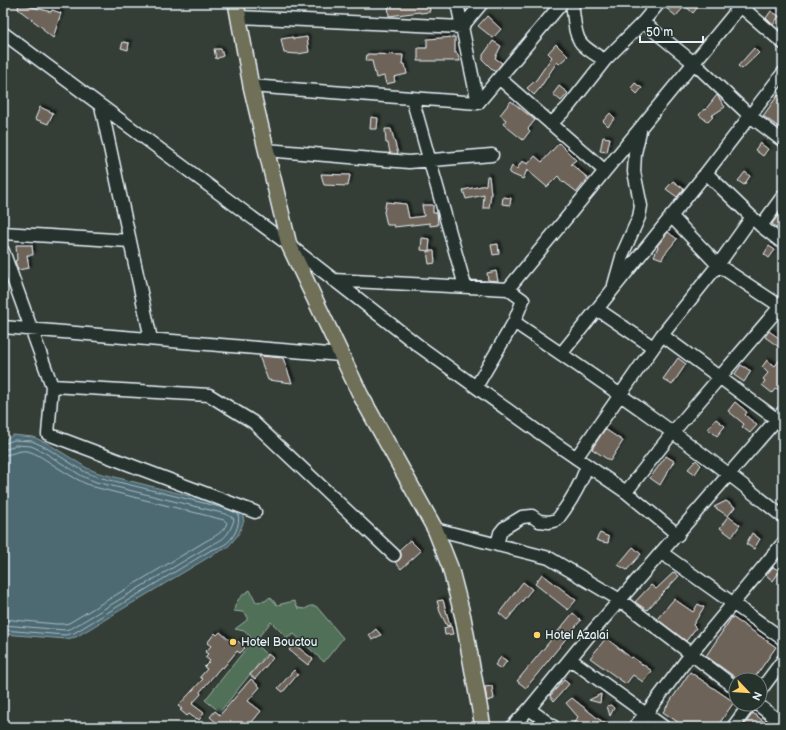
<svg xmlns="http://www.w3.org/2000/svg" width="786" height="730" viewBox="0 0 786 730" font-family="'Balsamiq Sans',sans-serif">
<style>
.green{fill:#516f58;stroke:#9cb0a8}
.water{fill:#4d6a73;stroke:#8ba0a8}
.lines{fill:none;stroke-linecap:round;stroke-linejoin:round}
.shore{stroke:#aabbc3;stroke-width:1}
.building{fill:#6e6458;stroke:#e8f1f8;filter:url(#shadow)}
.minor-casing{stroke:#e8f1f8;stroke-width:15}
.major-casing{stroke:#e8f1f8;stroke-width:18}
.minor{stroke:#26332d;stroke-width:12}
.major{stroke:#706f59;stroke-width:15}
.poi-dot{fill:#ffd166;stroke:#26332d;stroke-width:1.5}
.labels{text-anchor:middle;stroke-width:3;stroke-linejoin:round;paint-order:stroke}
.poi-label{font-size:12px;fill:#e8f1f8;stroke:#26332d;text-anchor:start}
</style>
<defs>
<filter id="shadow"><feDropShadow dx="2.5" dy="-2.5" stdDeviation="1" flood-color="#0009"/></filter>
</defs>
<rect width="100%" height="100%" fill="#343d36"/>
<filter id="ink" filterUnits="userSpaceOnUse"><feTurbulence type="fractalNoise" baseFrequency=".025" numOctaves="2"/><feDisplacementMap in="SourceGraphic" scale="8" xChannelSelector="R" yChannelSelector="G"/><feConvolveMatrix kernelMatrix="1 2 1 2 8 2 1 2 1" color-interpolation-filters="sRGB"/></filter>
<g filter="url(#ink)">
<!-- green -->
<path class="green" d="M 250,590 L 256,602 L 265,601 L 270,597 L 277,605 L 294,601 L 298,608 L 305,609 L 310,606 L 316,606 L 343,638 L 324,662 L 294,634 L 287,638 L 271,622 L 255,641 L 244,631 L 235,629 L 247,620 L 247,615 L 242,612 L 234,611 C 235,601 241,595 250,590 Z
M 252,641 L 266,654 L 220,712 L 205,700 Z"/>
<!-- water -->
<path class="water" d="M 13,435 L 33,437 L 47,443 L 87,468 L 99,473 L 229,506 L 242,512 L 244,521 L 238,535 L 227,548 L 214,554 L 76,637 L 66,639 L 3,634 L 3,441 Z"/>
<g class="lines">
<!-- shore -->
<path class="shore" d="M 3,444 L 14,440 L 32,441 L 45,447 L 85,472 L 98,477 L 228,509 L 238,514 C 241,525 233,540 224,545 C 220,547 215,549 211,550 L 74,633 L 65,635 L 3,630
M 3,449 L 8,449 L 15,445 L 31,446 L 42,451 L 82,476 L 96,482 L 226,514 L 233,518 L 234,520 C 228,537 224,539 209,546 L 72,628 L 65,630 L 3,625
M 3,455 C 13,455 16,450 27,451 C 37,453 47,461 55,466 C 68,474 80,482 94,487 L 224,520 L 227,523 C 223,533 215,536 206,541 L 69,623 L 64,624 L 56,624 L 3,619"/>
</g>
<!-- building -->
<path class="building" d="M 19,3 L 51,12 L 52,10 L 61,13 L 53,38 L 43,30 L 44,29 L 18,9 Z
M 388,3 L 429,3 L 430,12 L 420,13 L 420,12 L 389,16 Z
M 670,3 L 679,3 L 684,7 L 676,16 L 666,8 Z
M 682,3 L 701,3 L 693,13 Z
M 771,11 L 779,16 L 773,25 L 766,18 Z
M 487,16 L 501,29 L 493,38 L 478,26 Z
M 293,37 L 293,39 L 307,37 L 309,52 L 298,54 L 284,53 L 281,39 Z
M 455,37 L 455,53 L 457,53 L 460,61 L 418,61 L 418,48 L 427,48 L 427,39 Z
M 493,41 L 501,46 L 495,58 L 502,63 L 495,72 L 483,60 L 483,55 Z
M 123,42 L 129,43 L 128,50 L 121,48 Z
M 556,44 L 568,56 L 559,64 L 557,62 L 540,88 L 534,95 L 527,88 L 536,80 L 552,57 L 548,53 Z
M 754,48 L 759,53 L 742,69 L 738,66 Z
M 214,49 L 221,49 L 223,56 L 216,59 Z
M 367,54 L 403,55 L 402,64 L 405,64 L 407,74 L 394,77 L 395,82 L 386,84 L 384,76 L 376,78 L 372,61 L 366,61 Z
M 635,83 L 642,88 L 637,94 L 631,88 Z
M 559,86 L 568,93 L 561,101 L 553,94 Z
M 717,95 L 725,107 L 711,116 L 713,117 L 708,122 L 699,115 L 704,109 L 705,110 Z
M 778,95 L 783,98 L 783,130 L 763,116 Z
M 511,101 L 535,120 L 528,129 L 530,131 L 523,140 L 503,124 L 506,120 L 500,115 Z
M 40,107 L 53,113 L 48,124 L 35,119 Z
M 610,113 L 615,118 L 608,126 L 603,121 Z
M 371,117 L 378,118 L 377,129 L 370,129 Z
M 385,129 L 391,129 L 398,154 L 390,153 L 388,143 L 386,143 Z
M 603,137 L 610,138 L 607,152 L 600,151 Z
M 559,143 L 576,160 L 571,164 L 588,178 L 577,192 L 564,182 L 563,183 L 558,176 L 547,187 L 527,170 L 523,179 L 509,173 L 512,166 L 517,169 L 522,161 L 528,164 L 535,156 L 542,162 Z
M 760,143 L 768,149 L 763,156 L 755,150 Z
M 745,172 L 750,176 L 744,185 L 738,181 Z
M 321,174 L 350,175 L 348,186 L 324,185 Z
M 487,176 L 489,176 L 491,194 L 489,208 L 483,208 L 484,195 L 466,199 L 463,190 L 486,185 Z
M 673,181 L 684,189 L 677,197 L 666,189 Z
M 503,197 L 511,198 L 510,205 L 502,204 Z
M 386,202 L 406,204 L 409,218 L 424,216 L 422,205 L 433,205 L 433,213 L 437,213 L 438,225 L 430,226 L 430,223 L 394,227 L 394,225 L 387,225 L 384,212 Z
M 783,209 L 783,232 L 772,224 Z
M 668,232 L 677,239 L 664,255 L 662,259 L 654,256 L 658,247 L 657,246 Z
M 422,238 L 430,239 L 429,251 L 421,250 Z
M 498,244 L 499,254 L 493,255 L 491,245 Z
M 16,245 L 32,245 L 33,255 L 27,255 L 29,268 L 18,270 L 15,261 L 17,260 Z
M 769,246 L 775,250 L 769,258 L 764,254 Z
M 427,251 L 434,251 L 435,263 L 429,264 Z
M 496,271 L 498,281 L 488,280 L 487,273 Z
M 769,331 L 783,341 L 783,350 L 765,337 Z
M 783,355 L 783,393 L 776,388 L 772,393 L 762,385 L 765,381 L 763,379 L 768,373 L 762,367 L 767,360 L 775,366 Z
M 259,356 L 283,358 L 292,383 L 268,380 Z
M 678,358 L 686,364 L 672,385 L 663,379 Z
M 741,365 L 751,371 L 744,382 L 734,375 Z
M 735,402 L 747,412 L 745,415 L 757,425 L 750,433 L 742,427 L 744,424 L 728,411 Z
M 716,419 L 725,426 L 717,436 L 708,429 Z
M 605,429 L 623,441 L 610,461 L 592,449 Z
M 666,456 L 674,461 L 660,485 L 650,478 Z
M 696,460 L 701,465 L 695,474 L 688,469 Z
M 726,501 L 735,507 L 728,516 L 714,507 Z
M 728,516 L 740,525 L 732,537 L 720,528 Z
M 600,533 L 609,537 L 608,543 L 602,542 L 596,540 Z
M 752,533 L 760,539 L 754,549 L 746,544 Z
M 410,540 L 421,551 L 401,569 L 395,562 L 399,560 L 401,557 L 401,553 L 399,550 Z
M 633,547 L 641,554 L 627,570 L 618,565 Z
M 773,567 L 780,571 L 773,581 L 766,575 Z
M 674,572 L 679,576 L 647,610 L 635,602 L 651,585 L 656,589 Z
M 542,574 L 576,600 L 568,610 L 535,584 Z
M 523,582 L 532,589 L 507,620 L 499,613 Z
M 674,599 L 693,612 L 698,604 L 704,607 L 693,625 L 696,628 L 686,641 L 657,619 Z
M 443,600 L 450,625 L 447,626 L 440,612 L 437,601 Z
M 573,613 L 581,620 L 526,688 L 517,681 Z
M 732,617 L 776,647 L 753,680 L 739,680 L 706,656 Z
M 451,626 L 453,634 L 445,635 L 444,628 Z
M 376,629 L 381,635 L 372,640 L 369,635 Z
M 220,632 L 235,645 L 238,641 L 245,648 L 240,653 L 237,651 L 223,668 L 221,667 L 200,692 L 201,694 L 192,704 L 204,713 L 199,720 L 197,718 L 196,719 L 189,714 L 187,716 L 180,710 L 182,709 L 178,706 L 203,679 L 200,677 L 207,669 L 204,667 L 210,661 L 205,657 L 208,654 L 205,652 L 211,646 L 207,643 L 215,633 L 217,635 Z
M 606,638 L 631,658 L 632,657 L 652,671 L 643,682 L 633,675 L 626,684 L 590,658 Z
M 294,644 L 313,659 L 308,665 L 289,650 Z
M 268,654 L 273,658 L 255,679 L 250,675 Z
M 501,657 L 507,661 L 501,669 L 495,665 Z
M 294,670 L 298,674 L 283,692 L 278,688 Z
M 690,672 L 734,702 L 717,727 L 685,727 L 663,712 Z
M 251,679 L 260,687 L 248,701 L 261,711 L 248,727 L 222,727 L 210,717 L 215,711 L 220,715 Z
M 564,680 L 569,684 L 554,701 L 550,696 Z
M 492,686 L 494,699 L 487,701 L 485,687 Z
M 601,694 L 600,703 L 589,700 Z
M 572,698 L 596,717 L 610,727 L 570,727 L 578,717 L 566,703 Z
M 611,705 L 614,708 L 610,716 L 607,706 Z
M 753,713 L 771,727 L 743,727 Z"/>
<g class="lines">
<defs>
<path id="minor" d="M 457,3 L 478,103
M 572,3 C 577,38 572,42 605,60 L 643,22 L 694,63 L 750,116 L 783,141
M 737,3 L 783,43
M 238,17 L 462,27 L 482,3
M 643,22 L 659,3
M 3,33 L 289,245 L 419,346 L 537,431 L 626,492 L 678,535
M 499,78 L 605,171
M 251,86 L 478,103
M 412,98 L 465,286
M 478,103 L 562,3
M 101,106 L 151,339
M 551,124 L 568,107 L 605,60
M 266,150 L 409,162 L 492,155
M 706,173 L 761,226 L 783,243
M 671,216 L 718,265 L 783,308
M 761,226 L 783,196
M 3,233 L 130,241
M 3,251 L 52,386 L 48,434 L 255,512
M 333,280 L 508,289 L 523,300 L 514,322 L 476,387
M 614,285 L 623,253 L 639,217 L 641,206 L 634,172 L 635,153 L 640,131
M 508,289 L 743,3
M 597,309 L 653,347
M 514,322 C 606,384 697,447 783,517
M 3,327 L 341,355
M 662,335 L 783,424
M 561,354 L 706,173 L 783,73
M 52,386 L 209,395 L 253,422 L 394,555
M 576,458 L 662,335 L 718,265 L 752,217
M 626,492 L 673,432 L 783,303
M 435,529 L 549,558 L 620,600 L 736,688
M 497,545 L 500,533 L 504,528 L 522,517 L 532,516 L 539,521 L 549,522 L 557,520 C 570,503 580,486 587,466
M 662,553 L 783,639
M 570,659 L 664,727
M 760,691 L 783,660
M 757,704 L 783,724
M 529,709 L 554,727
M 512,727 L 529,709 L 592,632 L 783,412
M 634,727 L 646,714 L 691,654 L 783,543
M 733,727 L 750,704"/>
<path id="major" d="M 236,3 L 251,86 L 289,245 L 361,396 L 435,529 L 450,567 L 463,617 L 483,727"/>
</defs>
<!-- minor casing -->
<use href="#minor" class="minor-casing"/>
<!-- major casing -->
<use href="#major" class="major-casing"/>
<!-- minor -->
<use href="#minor" class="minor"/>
<!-- major -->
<use href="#major" class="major"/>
</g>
</g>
<!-- markers -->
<g class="poi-dot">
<circle cx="537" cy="635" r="4"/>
<circle cx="233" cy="642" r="4"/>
</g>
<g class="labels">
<!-- poi labels -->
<g class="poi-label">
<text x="545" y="639">Hotel Azalai</text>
<text x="241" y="646">Hotel Bouctou</text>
</g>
</g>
<!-- margin -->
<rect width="786" height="730" fill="none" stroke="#26332d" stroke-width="16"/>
<rect x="8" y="8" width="770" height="714" fill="none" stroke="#e8f1f8" stroke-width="1.5" filter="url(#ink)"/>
<!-- north arrow -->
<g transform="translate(748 692) rotate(115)"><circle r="19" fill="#26332d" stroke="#747f7e"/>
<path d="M0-3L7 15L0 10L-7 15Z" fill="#ffd166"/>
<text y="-6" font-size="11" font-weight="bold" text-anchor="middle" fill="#e8f1f8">N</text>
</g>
<!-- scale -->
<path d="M640 36v6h63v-6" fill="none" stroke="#e8f1f8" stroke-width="2"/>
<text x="646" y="36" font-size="12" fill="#e8f1f8" stroke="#26332d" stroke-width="3" paint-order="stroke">50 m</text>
</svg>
